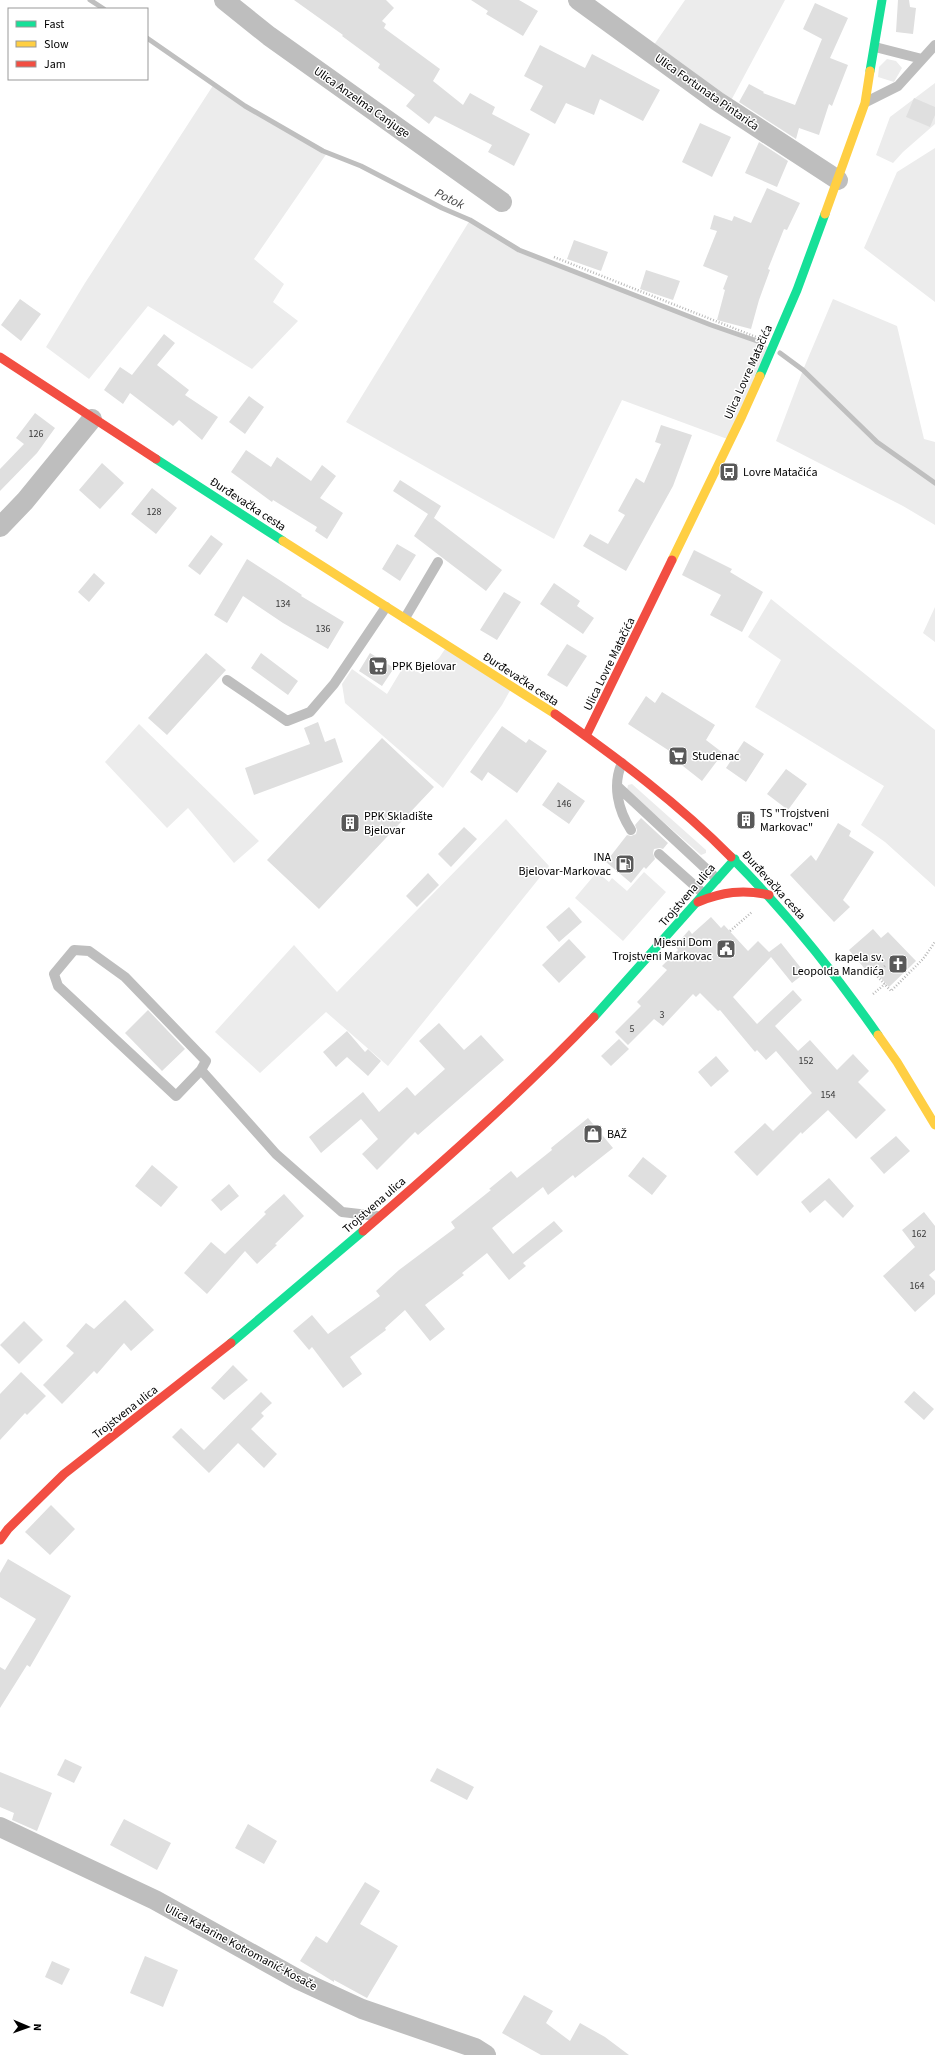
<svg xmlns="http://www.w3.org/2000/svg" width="935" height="2055" viewBox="0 0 935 2055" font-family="'Source Sans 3',sans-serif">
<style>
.green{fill:#ececec}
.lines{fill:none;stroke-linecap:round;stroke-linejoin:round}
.stream{stroke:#bfbfbf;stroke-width:5}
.building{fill:#dfdfdf}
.path{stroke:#b9b9b9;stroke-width:2.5;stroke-dasharray:1 2;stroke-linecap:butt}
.lane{stroke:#bebebe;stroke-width:10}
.street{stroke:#bebebe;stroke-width:20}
.fast{stroke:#16e098;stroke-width:9}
.slow{stroke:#ffcf43;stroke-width:9}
.jam{stroke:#f24e42;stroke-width:9}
.labels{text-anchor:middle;stroke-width:3;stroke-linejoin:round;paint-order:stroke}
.number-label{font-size:10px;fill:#383838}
.street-label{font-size:12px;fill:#000;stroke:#fff}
.poi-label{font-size:12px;fill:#000;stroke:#fff;text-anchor:start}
.water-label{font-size:13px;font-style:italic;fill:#444;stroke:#fff}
</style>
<rect width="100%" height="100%" fill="#fff"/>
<!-- green -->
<path class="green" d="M 685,0 L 785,0 L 727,108 L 649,52 Z
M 887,59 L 896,61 L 902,68 L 894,82 L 878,77 L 879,67 Z
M 935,83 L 935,124 L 903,152 L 893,163 L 876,155 L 890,117 Z
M 214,84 L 245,106 L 327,153 L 254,259 L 284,284 L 273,302 L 298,321 L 252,369 L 148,306 L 89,379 L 46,347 L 85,283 Z
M 935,148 L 935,302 L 864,248 L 897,172 Z
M 470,220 L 519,250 L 711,325 L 760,342 L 771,349 L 730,440 L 622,400 L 554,539 L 346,422 Z
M 833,299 L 897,326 L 924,439 L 935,442 L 935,525 L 903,506 L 776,441 L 803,370 Z
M 771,599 L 935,730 L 935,887 L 885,842 L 861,825 L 884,786 L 755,707 L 781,660 L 748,637 Z
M 935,607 L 935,642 L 923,633 Z
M 447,646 L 512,687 L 502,705 L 443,788 L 345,703 L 342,684 L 352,669 L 387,694 L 405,664 L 421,674 L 439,658 Z
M 139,724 L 259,841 L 234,863 L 188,808 L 167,828 L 105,762 Z
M 632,784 L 706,850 L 706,853 L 701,855 L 627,790 L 628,785 Z
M 506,819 L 549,866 L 388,1066 L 326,1012 L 260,1073 L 215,1032 L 294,945 L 337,992 Z
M 597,872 L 609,882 L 612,878 L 627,891 L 644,872 L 666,892 L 623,941 L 575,898 Z"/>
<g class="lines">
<!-- stream -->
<path class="stream" d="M 90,0 L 104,9
M 147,38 L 245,106 L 323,151 L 361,166 L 442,208 L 470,220 L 519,250 L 711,325 L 760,342
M 780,353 L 803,370 L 877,442 L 935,483"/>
</g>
<!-- building -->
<path class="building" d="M 294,0 L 386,0 L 394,8 L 382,21 L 386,24 L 384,28 L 440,69 L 433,81 L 463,105 L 470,93 L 495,107 L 492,114 L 530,134 L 514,166 L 488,152 L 492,145 L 435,116 L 429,124 L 406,106 L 415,95 L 378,68 L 380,64 L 342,36 L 343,35 Z
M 471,0 L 519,0 L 538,11 L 523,36 L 486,14 L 488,11 Z
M 898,0 L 909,0 L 910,7 L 916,8 L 913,34 L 896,32 Z
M 815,3 L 848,18 L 830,58 L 848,65 L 832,106 L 829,104 L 819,135 L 799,128 L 796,139 L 739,102 L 749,84 L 764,92 L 763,93 L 795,105 L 822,39 L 803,29 Z
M 540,45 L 585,68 L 592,54 L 660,90 L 643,121 L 600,99 L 594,115 L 566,103 L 555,124 L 530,110 L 543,86 L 524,76 Z
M 914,98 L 935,107 L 935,115 L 930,127 L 906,117 Z
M 700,123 L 731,137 L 712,177 L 682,162 Z
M 759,142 L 788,161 L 777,187 L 745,173 Z
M 767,188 L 800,203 L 787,230 L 784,229 L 768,269 L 770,270 L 759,300 L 751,329 L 717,320 L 725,290 L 723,289 L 728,276 L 703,266 L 717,231 L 710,229 L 714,215 L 732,221 L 734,216 L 751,223 Z
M 574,240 L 608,252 L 601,271 L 567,259 Z
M 646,270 L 680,281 L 673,300 L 640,289 Z
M 20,299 L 41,314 L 21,341 L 1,325 Z
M 164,334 L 175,343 L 157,365 L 189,390 L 185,395 L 218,417 L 202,440 L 179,420 L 173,426 L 130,393 L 123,404 L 104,390 L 120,367 L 132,375 Z
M 249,396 L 264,407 L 245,434 L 229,422 Z
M 35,413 L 55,428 L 37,453 L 0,491 L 0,469 L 24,444 L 16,438 Z
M 661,425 L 692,435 L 673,486 L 626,571 L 583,546 L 590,534 L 608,544 L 625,515 L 618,511 L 636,478 L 644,483 L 661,444 L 655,442 Z
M 246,450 L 271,467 L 277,457 L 311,481 L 322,465 L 336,476 L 320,498 L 343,513 L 327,539 L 315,531 L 317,527 L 273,500 L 272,502 L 231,472 Z
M 102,463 L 124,483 L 100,509 L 79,490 Z
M 400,480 L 441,506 L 434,518 L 502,570 L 486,591 L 414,536 L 428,514 L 393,491 Z
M 152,488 L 177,508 L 156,534 L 131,514 Z
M 211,535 L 223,544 L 200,575 L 188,566 Z
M 397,544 L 416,555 L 400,581 L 382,569 Z
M 694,550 L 732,569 L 730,572 L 763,592 L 742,632 L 710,615 L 721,595 L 682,575 Z
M 247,559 L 281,581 L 302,595 L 301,596 L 344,622 L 328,649 L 283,623 L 243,596 L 227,623 L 214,615 Z
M 94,573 L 105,583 L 89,602 L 78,592 Z
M 554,583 L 580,601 L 577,606 L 594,618 L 583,634 L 540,604 Z
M 504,592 L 521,602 L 497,640 L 480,630 Z
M 567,644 L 587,656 L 567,687 L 547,675 Z
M 206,653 L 226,670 L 167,735 L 148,718 Z
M 261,653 L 298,681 L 288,695 L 251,668 Z
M 370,653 L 394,668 L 382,686 L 359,671 Z
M 662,692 L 715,725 L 706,740 L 723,753 L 702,781 L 669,755 L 671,752 L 628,724 L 646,696 L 655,703 Z
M 318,722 L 325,742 L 335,738 L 343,762 L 254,795 L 245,768 L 310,744 L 304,728 Z
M 502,726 L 526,743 L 529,739 L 547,751 L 517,793 L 488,772 L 482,781 L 470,772 Z
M 382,738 L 434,787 L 319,909 L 267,860 Z
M 744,741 L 764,754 L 746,782 L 726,768 Z
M 786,769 L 807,784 L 788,810 L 767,794 Z
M 558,782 L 585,801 L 569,824 L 542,805 Z
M 641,818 L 668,843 L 663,849 L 660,848 L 654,849 L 653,853 L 655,859 L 646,869 L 644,867 L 631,883 L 606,862 L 627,835 L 631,836 L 636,834 L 637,830 L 635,825 Z
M 838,823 L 851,831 L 849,836 L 874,852 L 843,900 L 850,907 L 834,922 L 790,875 L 811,855 L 816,861 Z
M 464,827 L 477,839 L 451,867 L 438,854 Z
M 428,873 L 439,885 L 417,907 L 406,896 Z
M 569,907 L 582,922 L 559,942 L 546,927 Z
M 711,917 L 721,928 L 724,925 L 748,951 L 758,941 L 769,952 L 781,943 L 805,973 L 792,983 L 771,957 L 733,997 L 757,1024 L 793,990 L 802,1000 L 775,1026 L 798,1051 L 810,1040 L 837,1070 L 853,1054 L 869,1071 L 858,1082 L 886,1110 L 856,1139 L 828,1110 L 802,1134 L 801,1132 L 757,1176 L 734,1152 L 765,1123 L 773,1131 L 812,1093 L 776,1051 L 766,1060 L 757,1050 L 755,1052 L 720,1010 L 718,1011 L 700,993 L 696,997 L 693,994 L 663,1026 L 654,1019 L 628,1045 L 615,1032 L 641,1006 L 637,1002 L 667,970 L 662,966 L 678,950 L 675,946 L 689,930 L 692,934 Z
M 873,929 L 881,938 L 888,932 L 916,961 L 889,987 L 869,965 L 865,969 L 849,950 Z
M 569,939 L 586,957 L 559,983 L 542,965 Z
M 148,1010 L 185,1049 L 162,1071 L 125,1033 Z
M 439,1023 L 464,1050 L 481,1035 L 504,1060 L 418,1135 L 415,1132 L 377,1170 L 362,1154 L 378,1139 L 361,1119 L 321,1153 L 309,1137 L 363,1092 L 379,1112 L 407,1087 L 415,1096 L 445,1069 L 419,1041 Z
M 347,1031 L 365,1052 L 368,1049 L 381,1061 L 368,1076 L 347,1057 L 336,1067 L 323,1052 Z
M 619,1039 L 629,1049 L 611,1066 L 601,1056 Z
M 716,1056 L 729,1071 L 711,1087 L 698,1072 Z
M 588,1118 L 613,1148 L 575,1178 L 573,1175 L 548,1195 L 543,1187 L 492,1228 L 513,1254 L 554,1221 L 563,1231 L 523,1263 L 526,1266 L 509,1280 L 487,1253 L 462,1273 L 464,1275 L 425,1305 L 445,1329 L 430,1341 L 405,1310 L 385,1328 L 386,1330 L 350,1357 L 362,1374 L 343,1388 L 312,1347 L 309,1350 L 293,1331 L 312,1315 L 328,1334 L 380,1296 L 376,1291 L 399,1270 L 455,1228 L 451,1222 L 491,1190 L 489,1189 L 511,1171 L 517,1178 L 552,1150 L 551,1148 Z
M 896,1136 L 910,1151 L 884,1174 L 870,1158 Z
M 643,1157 L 667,1176 L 652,1195 L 628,1176 Z
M 152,1165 L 178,1187 L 161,1207 L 135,1186 Z
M 829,1178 L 854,1206 L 843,1218 L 825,1200 L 810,1213 L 801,1202 Z
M 229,1184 L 239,1196 L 221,1211 L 211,1200 Z
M 284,1194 L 304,1216 L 275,1244 L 277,1245 L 257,1264 L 245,1251 L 207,1294 L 184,1273 L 211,1242 L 225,1254 L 266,1214 L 264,1212 Z
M 924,1212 L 935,1226 L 935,1270 L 929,1275 L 935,1281 L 935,1294 L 915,1312 L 883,1276 L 915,1247 L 902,1230 Z
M 125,1300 L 154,1330 L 131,1351 L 124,1343 L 97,1374 L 94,1371 L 62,1404 L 43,1385 L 74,1353 L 66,1346 L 86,1323 L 94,1329 Z
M 24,1321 L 43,1340 L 19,1364 L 0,1345 Z
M 233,1365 L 248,1380 L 224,1400 L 211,1388 Z
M 21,1372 L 46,1396 L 27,1415 L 25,1413 L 0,1440 L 0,1394 Z
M 914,1391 L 934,1409 L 924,1420 L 904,1402 Z
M 261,1392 L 272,1403 L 261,1413 L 264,1416 L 251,1429 L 277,1454 L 264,1468 L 238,1443 L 209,1473 L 172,1437 L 181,1428 L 204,1450 Z
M 51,1505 L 75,1529 L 50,1555 L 25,1532 Z
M 8,1559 L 71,1596 L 30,1667 L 27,1665 L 0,1708 L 0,1667 L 5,1670 L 36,1619 L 0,1597 L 0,1573 Z
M 65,1759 L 82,1767 L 74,1783 L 57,1775 Z
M 437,1768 L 474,1787 L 467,1800 L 430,1781 Z
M 0,1772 L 52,1793 L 37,1831 L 12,1820 L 14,1813 L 0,1807 Z
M 124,1819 L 171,1843 L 157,1870 L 110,1845 Z
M 248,1824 L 277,1841 L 264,1864 L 235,1848 Z
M 365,1882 L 380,1891 L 360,1924 L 398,1946 L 367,1998 L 334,1980 L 334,1982 L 300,1961 L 316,1936 L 327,1943 Z
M 145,1956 L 178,1970 L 163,2007 L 130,1993 Z
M 52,1961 L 70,1969 L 62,1985 L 45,1977 Z
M 524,1995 L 553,2011 L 546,2023 L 570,2041 L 580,2023 L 605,2037 L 629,2055 L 541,2055 L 502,2033 Z"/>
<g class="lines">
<!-- path -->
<path class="path" d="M 554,257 L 756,337
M 730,931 L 752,912
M 885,966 L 876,975 L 891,991 L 923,959 L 935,942
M 873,994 L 885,984"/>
<!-- lane -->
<path class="lane" d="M 875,47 L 922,59
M 866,102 L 898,86 L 935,45
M 405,618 L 438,562
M 227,680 L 287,721 L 310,712 L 334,684 L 386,607
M 622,763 C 612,785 618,810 631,830
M 617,786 L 717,879
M 659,854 L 704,894
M 201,1070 L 206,1061 L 125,977 L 89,951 L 74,950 L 54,974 L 58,986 L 176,1096 L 201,1070 L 276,1154 L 342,1212 L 377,1216"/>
<!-- street -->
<path class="street" d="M 224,0 L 269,36 L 502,202
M 578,0 L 717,101 L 838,180
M 0,527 L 25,501 L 92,419
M 0,1827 L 155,1900 L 299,1980 L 362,2009 L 475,2048 L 486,2055"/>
<!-- fast -->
<path class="fast" d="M 870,71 L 882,0
M 760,376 L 797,290 L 825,214
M 156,459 L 283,541
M 731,857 C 785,911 834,972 878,1035
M 594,1017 L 735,859
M 231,1343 L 363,1231"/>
<!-- slow -->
<path class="slow" d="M 825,214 L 865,103 L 870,71
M 283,541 L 555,714
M 672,560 L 742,416 L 760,376
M 878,1035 L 897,1062 L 935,1125"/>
<!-- jam -->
<path class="jam" d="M 0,357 L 156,459
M 555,714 C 617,758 678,803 731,857
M 586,736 L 672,560
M 698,902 C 722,892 743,889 769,895
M 363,1231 C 443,1162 521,1093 594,1017
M 0,1540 L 8,1529 L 64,1474 L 231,1343"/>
</g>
<!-- icons -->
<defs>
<symbol id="bus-square" viewBox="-11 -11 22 22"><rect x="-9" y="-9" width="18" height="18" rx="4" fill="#595959" stroke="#fff"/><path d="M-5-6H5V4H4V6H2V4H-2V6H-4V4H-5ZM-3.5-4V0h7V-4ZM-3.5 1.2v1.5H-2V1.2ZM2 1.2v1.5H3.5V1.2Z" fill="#fff"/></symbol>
<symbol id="supermarket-square" viewBox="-11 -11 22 22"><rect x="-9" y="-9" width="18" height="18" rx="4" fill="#595959" stroke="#fff"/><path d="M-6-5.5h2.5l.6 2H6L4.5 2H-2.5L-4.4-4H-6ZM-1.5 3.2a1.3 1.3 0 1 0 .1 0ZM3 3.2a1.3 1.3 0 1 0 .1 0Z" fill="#fff"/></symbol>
<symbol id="building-square" viewBox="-11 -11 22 22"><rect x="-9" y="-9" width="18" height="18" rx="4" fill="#595959" stroke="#fff"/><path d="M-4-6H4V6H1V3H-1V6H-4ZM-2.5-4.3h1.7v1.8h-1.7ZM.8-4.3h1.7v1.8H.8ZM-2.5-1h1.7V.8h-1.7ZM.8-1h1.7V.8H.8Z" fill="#fff"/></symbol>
<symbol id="fuel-square" viewBox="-11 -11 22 22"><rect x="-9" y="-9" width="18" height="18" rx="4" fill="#595959" stroke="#fff"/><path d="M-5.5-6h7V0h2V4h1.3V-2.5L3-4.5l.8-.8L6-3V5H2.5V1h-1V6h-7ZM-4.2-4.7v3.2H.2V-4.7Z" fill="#fff"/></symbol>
<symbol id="civic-square" viewBox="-11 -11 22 22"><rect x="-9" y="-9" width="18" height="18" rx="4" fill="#595959" stroke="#fff"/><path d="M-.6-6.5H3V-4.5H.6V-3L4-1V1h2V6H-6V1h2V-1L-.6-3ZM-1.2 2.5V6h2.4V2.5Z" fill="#fff"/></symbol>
<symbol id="church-square" viewBox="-11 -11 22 22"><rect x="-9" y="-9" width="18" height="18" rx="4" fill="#595959" stroke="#fff"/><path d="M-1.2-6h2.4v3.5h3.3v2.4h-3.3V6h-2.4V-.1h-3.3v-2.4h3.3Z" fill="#fff"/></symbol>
<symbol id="shop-square" viewBox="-11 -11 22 22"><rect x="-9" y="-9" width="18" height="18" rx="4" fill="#595959" stroke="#fff"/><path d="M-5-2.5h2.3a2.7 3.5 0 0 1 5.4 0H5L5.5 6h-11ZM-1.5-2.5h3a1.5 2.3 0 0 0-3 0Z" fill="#fff"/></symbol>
</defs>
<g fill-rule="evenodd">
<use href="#bus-square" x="718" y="461" width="22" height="22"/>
<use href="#supermarket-square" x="367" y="655" width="22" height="22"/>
<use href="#supermarket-square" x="667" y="745" width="22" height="22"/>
<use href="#building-square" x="735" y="809" width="22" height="22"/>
<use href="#building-square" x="339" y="812" width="22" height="22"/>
<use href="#fuel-square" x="614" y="853" width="22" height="22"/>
<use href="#civic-square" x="715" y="938" width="22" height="22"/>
<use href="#church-square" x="887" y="953" width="22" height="22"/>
<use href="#shop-square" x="582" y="1123" width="22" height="22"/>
</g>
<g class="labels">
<!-- number labels -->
<g class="number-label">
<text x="36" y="437">126</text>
<text x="154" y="515">128</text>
<text x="283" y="607">134</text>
<text x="323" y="632">136</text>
<text x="564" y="807">146</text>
<text x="662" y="1018">3</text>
<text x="632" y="1032">5</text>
<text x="806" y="1064">152</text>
<text x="828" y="1098">154</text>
<text x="919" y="1237">162</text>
<text x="917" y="1289">164</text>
</g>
<!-- street labels -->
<g class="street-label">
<text transform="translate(707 92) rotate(35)" y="4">Ulica Fortunata Pintarića</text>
<text transform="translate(362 102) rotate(35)" y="4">Ulica Anzelma Canjuge</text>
<text transform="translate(748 372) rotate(-66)" y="4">Ulica Lovre Matačića</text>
<text transform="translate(248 504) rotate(33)" y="4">Đurđevačka cesta</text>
<text transform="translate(609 664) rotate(-64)" y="4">Ulica Lovre Matačića</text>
<text transform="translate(521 679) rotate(33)" y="4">Đurđevačka cesta</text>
<text transform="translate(774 885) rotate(48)" y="4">Đurđevačka cesta</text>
<text transform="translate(687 895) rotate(-49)" y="4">Trojstvena ulica</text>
<text transform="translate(374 1205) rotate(-41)" y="4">Trojstvena ulica</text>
<text transform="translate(125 1412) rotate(-38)" y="4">Trojstvena ulica</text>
<text transform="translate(241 1947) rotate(28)" y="4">Ulica Katarine Kotromanić-Kosače</text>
</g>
<!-- poi labels -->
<g class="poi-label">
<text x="743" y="476">Lovre Matačića</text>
<text x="392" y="670">PPK Bjelovar</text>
<text x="692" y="760">Studenac</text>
<text x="760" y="817">TS "Trojstveni<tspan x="760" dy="14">Markovac"</tspan></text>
<text x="364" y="820">PPK Skladište<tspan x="364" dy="14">Bjelovar</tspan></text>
<text x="611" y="861" text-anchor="end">INA<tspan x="611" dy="14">Bjelovar-Markovac</tspan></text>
<text x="712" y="946" text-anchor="end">Mjesni Dom<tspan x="712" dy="14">Trojstveni Markovac</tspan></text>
<text x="884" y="961" text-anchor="end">kapela sv.<tspan x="884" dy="14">Leopolda Mandića</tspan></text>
<text x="607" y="1138">BAŽ</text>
</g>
<!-- water labels -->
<g class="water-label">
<text transform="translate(450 198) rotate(26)" y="5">Potok</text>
</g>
</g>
<!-- legend -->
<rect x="8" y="8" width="140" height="72" fill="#ffffff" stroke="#999999"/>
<rect x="16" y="21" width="20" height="6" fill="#16e098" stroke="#999999"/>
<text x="44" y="28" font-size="12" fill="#000000">Fast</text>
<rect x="16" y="41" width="20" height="6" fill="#ffcf43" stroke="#999999"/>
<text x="44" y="48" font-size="12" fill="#000000">Slow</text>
<rect x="16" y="61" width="20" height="6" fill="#f24e42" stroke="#999999"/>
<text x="44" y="68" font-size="12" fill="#000000">Jam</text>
<!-- north arrow -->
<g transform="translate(28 2027) rotate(92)" stroke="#ffffff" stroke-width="3" paint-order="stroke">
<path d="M0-3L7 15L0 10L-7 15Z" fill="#000000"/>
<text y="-6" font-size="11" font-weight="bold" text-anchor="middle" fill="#000000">N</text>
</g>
</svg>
